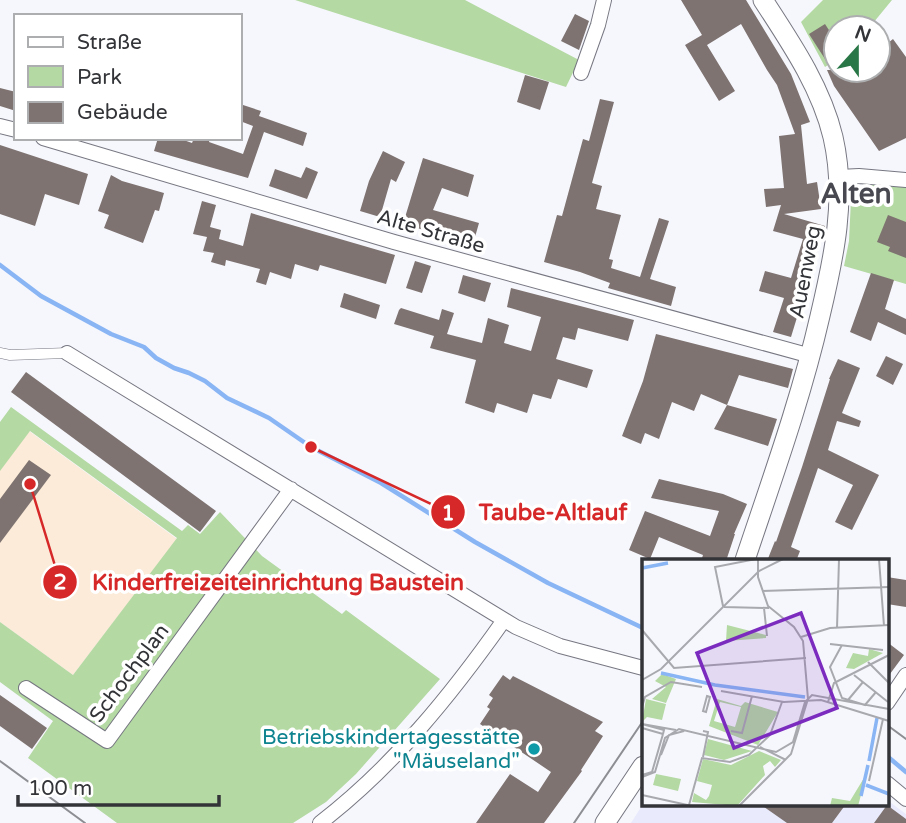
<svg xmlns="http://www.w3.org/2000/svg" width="906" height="823" viewBox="0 0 906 823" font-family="'Varela Round',sans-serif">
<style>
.built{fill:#e9eafc}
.education{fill:#fbebd8}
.green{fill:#b4d9a3}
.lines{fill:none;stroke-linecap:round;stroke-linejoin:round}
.stream{stroke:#89b5f4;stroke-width:4.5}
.building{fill:#7e7370}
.pedestrian-casing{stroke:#767781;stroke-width:11}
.minor-casing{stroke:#767781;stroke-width:16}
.secondary-casing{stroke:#767781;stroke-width:21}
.pedestrian{stroke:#fff;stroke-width:10}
.minor{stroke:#fff;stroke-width:14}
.secondary{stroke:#fff;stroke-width:19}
.tram{stroke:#8d8e93;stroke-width:2}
.culture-dot{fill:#0f9aa8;stroke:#fff;stroke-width:2.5}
.labels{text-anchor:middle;stroke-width:7;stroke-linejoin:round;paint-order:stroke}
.street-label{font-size:21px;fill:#333438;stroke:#fff}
.culture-label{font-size:21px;fill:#0d838f;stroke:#fff;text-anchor:end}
.district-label{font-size:28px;font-weight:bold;fill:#474850;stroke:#fff}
.inset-river{fill:none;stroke:#89b5f4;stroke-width:3.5}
.inset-road{fill:none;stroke:#a8a9ae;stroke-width:2}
.view{fill:#7b2cbf;fill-opacity:0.15;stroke:#7b2cbf;stroke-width:3.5}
.inset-edge{fill:none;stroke:#333438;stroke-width:3.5}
.leader{fill:none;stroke:#d62828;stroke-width:2.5}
.callout-dot{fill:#d62828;stroke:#fff;stroke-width:2.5}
.mark-label{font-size:21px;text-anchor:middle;font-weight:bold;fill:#fff}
.callout-label{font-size:23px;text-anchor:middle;font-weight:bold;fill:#d62828;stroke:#fff;stroke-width:7;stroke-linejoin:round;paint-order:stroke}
</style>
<rect width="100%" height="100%" fill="#f6f7fd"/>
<!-- built -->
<path class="built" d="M 887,800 L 906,814 L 906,823 L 631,823 L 643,804 L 887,804 Z"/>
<!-- education -->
<path class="education" d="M 29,431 L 177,539 L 73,675 L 0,622 L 0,469 Z"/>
<!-- green -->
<path class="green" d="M 295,0 L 465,0 L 579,60 L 566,87 Z
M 823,0 L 892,0 L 869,28 L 836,28 L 836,60 L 825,67 L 801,22 Z
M 870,183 L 906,187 L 906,284 L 844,266 L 849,241 L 851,199 L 860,189 Z
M 11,407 L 182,531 L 188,525 L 200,534 L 220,512 L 262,556 L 342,614 L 346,610 L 440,679 L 356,774 L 326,802 L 293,823 L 117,823 L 28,758 L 53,721 L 0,682 L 0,622 L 73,675 L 177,538 L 30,431 L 0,471 L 0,422 Z"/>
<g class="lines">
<!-- stream -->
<path class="stream" d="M 0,265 L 41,296 L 111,334 L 144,347 L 156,358 L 174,368 L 189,373 L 205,381 L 227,398 L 269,418 L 311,447 L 381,483 L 475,542 L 548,583 L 643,628
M 887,756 L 906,772"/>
</g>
<!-- building -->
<path class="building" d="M 681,0 L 746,0 L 791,74 L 810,122 L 801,125 L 807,184 L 817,182 L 821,209 L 784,214 L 825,226 L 791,337 L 773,332 L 784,298 L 759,291 L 765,271 L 791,278 L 803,239 L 773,231 L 781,205 L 766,207 L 764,189 L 784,188 L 779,136 L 795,134 L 777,85 L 767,70 L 741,24 L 707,45 L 735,91 L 719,101 L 685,45 L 702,35 Z
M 575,14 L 589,21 L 579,50 L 561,41 Z
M 825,24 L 836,41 L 836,70 L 878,70 L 878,51 L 893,39 L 906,57 L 906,138 L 879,151 L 834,86 L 827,70 L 832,70 L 809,34 Z
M 525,75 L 549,82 L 540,110 L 517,102 Z
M 0,88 L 16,92 L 16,111 L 0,106 Z
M 600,99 L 614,102 L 592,183 L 602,186 L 596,209 L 621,215 L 609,259 L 613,260 L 611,268 L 640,277 L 659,218 L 669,221 L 650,279 L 676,287 L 671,306 L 608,288 L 610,283 L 580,272 L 544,262 L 557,215 L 562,216 L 583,139 L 589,141 Z
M 240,104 L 261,111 L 259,116 L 307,133 L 303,146 L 264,132 L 248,178 L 154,151 L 158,138 L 178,138 L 192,143 L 194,138 L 210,138 L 209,142 L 243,154 L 253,126 L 240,121 Z
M 0,145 L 88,174 L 79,205 L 45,194 L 35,226 L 0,214 Z
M 383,151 L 405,162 L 396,182 L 391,179 L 380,217 L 360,211 L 369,181 Z
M 423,158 L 474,175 L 468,197 L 442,188 L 433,210 L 479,223 L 473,244 L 403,224 Z
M 306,167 L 318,172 L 307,199 L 269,186 L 275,169 L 301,178 Z
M 111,175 L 122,181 L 164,193 L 159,211 L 155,210 L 143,243 L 104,228 L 109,215 L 98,211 Z
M 202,201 L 216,205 L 210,227 L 221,230 L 219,239 L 243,246 L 251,213 L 395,255 L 386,284 L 320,265 L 318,271 L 295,264 L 291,279 L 270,272 L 266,285 L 256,282 L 260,269 L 226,260 L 225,266 L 211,262 L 214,253 L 203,251 L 207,237 L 193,234 Z
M 888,215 L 906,222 L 906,258 L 888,251 L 890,247 L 877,242 Z
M 415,261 L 431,266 L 422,293 L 406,288 Z
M 871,273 L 894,280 L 885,309 L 906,319 L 906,335 L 878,322 L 871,341 L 850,332 Z
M 463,275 L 491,283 L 485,302 L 458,293 Z
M 511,288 L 634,320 L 628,341 L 578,328 L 575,340 L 563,337 L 556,359 L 593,370 L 587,388 L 558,379 L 551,399 L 533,394 L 527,413 L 497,403 L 494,413 L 465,403 L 476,360 L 430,348 L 434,336 L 394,324 L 399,310 L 401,308 L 439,320 L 442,309 L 454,313 L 447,334 L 482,343 L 488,318 L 509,325 L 504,343 L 531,351 L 541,317 L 507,307 Z
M 344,293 L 380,305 L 376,319 L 340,307 Z
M 656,334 L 793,369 L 788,388 L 739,375 L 727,405 L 701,394 L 694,411 L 672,402 L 659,439 L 645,433 L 641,444 L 622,436 L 643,381 Z
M 886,356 L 903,364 L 893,385 L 876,376 Z
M 838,359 L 860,368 L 842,413 L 861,421 L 859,427 L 837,421 L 828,450 L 879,475 L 852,530 L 835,522 L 853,485 L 818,468 L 791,547 L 800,551 L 796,561 L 767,561 L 775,541 L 776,542 L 802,467 L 830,379 L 829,379 Z
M 26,372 L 216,511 L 200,532 L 11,392 Z
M 727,405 L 777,419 L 768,446 L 714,429 Z
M 29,460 L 51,475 L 0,543 L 0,499 Z
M 659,479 L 723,494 L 747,504 L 734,534 L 735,534 L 726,561 L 701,561 L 703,555 L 659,537 L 650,559 L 629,550 L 645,511 L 710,536 L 719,511 L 651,498 Z
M 887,577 L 906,580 L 906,607 L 887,604 Z
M 887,642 L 904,655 L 887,678 Z
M 503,675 L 510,680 L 513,676 L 603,722 L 595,731 L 603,736 L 581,770 L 582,771 L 544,823 L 476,823 L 510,774 L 538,792 L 551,772 L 480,724 L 490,709 L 487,707 L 493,698 L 489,695 Z
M 0,695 L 47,728 L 32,749 L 0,726 Z
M 760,804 L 846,804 L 832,823 L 787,823 Z
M 887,805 L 906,819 L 906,823 L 874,823 Z"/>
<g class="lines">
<defs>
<path id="pedestrian" d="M 0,353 L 10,355 L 67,353"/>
<path id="minor" d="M 581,73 L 598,25 L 604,0
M 0,126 L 16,130
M 43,138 L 394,242 L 811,356
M 839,177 L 859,176 L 906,180
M 67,353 L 516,627 L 560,646 L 643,668
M 26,688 L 107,741 L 291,489
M 887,703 L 906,675
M 887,783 L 906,799
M 320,823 C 393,767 451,695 504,620"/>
<path id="secondary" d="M 745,560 C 772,479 801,399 820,316 C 834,257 847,198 833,137 C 821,87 791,43 763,0
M 605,823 L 643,766"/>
</defs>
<!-- pedestrian casing -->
<use href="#pedestrian" class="pedestrian-casing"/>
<!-- minor casing -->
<use href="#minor" class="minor-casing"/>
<!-- secondary casing -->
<use href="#secondary" class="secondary-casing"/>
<!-- pedestrian -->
<use href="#pedestrian" class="pedestrian"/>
<!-- minor -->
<use href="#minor" class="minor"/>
<!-- secondary -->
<use href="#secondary" class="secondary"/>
<!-- tram -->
<path class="tram" d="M 887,725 L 906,739
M 0,761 L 85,823
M 574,823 L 643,721"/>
</g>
<!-- markers -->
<circle class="culture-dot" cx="534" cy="749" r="7"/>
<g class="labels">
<!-- street labels -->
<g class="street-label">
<text transform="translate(431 231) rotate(16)" y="7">Alte Straße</text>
<text transform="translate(805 272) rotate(-79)" y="7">Auenweg</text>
<text transform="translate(129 673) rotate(-53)" y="7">Schochplan</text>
</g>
<!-- culture labels -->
<g class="culture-label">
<text x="520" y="744">Betriebskindertagesstätte<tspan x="520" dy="24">"Mäuseland"</tspan></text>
</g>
<!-- district labels -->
<g class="district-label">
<text x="856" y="203">Alten</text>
</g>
</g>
<!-- overview -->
<g transform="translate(642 559)">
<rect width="247" height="247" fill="#f6f7fd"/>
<path d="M 85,66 L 124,76 L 124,79 L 84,82 ZM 227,90 L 241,94 L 212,110 L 204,109 L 211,94 L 226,97 ZM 20,115 L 34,120 L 24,144 L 10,140 L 24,128 L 13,122 ZM 4,140 L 24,145 L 20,161 L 5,158 L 0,163 ZM 75,140 L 99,147 L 103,143 L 136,153 L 116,186 L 67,167 ZM 78,143 L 99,148 L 93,168 L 72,162 ZM 66,180 L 110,192 L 82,201 L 62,196 ZM 117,192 L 139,201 L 133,208 L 128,202 L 121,207 L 123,216 L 95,247 L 50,243 L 52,234 L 64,241 L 67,237 L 70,226 L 55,222 L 61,200 L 89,206 ZM 225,214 L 216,247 L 188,247 L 190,239 L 208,242 ZM 14,215 L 39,220 L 36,232 L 11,226 Z" fill="#b4d9a3" fill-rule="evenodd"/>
<path class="inset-river" d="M 0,9 L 26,4M 19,114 L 73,126 L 163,138M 227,202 L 235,159M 224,226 L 247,235M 219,237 L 226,206"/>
<path class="inset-road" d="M 237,0 L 242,67M 120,32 L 247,28M 81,47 L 73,8 L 114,0M 82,48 L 127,49M 122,49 L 125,77M 195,69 L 197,0M 0,71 L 32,109 L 164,99M 159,78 L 188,69 L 247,66M 188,85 L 241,91M 200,86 L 188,108 L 200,139 L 223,146 L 234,133M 226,103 L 247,124M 212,116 L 246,143M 0,121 L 19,110 L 117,12 L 141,0M 79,132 L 142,143 L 179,141 L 247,162M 65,137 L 68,138 L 64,153 L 61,152 ZM 206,141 L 221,123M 186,143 L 192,124 L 247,96M 0,148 L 3,138 L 29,123 L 60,128M 0,165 L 22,171 L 21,175M 0,165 L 34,171M 0,169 L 21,175M 89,172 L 100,174 L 110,137M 118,188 L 144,201M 19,196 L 27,176 L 42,172M 61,198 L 66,173 L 61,172M 0,216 L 10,213 L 21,175M 0,218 L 13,213 L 23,179 L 37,170 L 134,193 L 151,183 L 163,143 L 170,136 L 247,150M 227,222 L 241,160M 0,236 L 50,247M 47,246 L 60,199 L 88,203 L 107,196 L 128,176 L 140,143M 97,247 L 149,195 L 166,140 L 161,82 L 152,68 L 126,47 L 116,18 L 116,0"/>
<path class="view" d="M 159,54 L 195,149 L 92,189 L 55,94 Z"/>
<rect width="247" height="247" class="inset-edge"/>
</g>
<!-- callouts -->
<path class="leader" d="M311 447L448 512M30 484L60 582"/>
<g class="callout-dot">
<circle cx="311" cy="447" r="7"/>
<circle cx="30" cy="484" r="7"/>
<circle cx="448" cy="512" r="18"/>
<circle cx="60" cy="582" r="18"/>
</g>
<g class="mark-label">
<text x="448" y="520">1</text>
<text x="60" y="589">2</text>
</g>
<g class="callout-label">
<text x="553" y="520">Taube-Altlauf</text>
<text x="278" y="590">Kinderfreizeiteinrichtung Baustein</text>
</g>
<!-- legend -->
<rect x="14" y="14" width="228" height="126" fill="#ffffff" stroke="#adaeaf" stroke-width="2"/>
<rect x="28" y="37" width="35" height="10" fill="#ffffff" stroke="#adaeaf" stroke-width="2"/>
<text x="77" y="49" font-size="21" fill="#333438">Straße</text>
<rect x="28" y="66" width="35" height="21" fill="#b4d9a3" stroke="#adaeaf" stroke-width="2"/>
<text x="77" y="84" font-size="21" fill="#333438">Park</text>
<rect x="28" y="102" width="35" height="21" fill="#7e7370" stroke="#adaeaf" stroke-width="2"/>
<text x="77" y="119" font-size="21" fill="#333438">Gebäude</text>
<!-- north arrow -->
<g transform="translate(857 49) rotate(21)"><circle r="33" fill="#ffffff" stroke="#adaeaf" stroke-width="2"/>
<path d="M0-5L12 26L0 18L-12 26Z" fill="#297747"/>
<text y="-10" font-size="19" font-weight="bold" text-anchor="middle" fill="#333438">N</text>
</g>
<!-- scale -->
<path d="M18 795v10h201v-10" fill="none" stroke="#333438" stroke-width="3.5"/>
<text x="28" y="795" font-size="21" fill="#333438" stroke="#ffffff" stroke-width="5" paint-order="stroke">100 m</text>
</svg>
